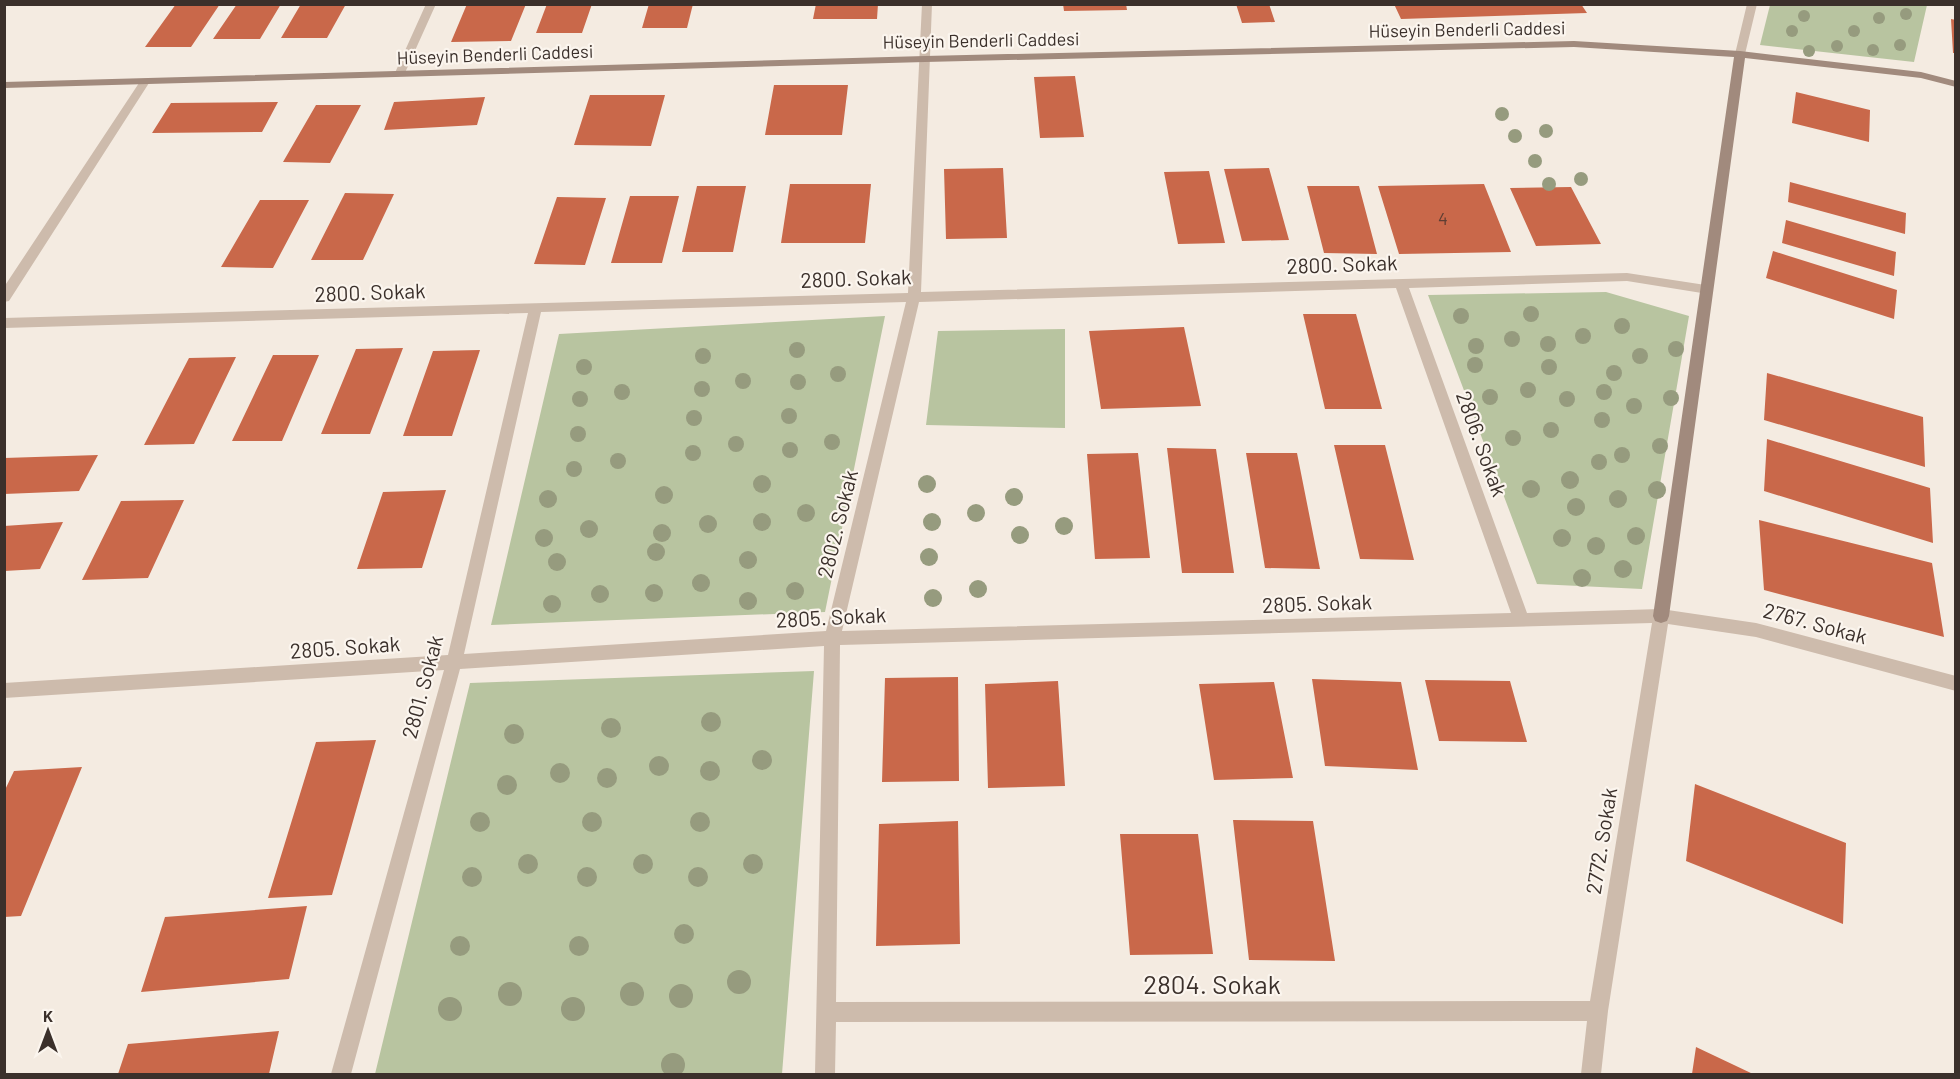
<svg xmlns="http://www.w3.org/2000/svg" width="1960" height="1079" viewBox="0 0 1960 1079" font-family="Barlow,sans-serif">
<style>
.green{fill:#b8c4a0}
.building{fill:#c9684a}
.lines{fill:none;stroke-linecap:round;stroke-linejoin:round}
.street{fill:#cdbbac;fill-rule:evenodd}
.secondary{fill:#a18a7d;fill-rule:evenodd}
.tree{fill:#969b7e}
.labels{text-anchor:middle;stroke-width:4.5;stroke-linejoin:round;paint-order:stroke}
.far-street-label{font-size:18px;fill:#3b302b;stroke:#fbf5ee}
.number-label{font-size:18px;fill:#5e3e33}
.street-label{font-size:21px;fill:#3b302b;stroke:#fbf5ee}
.near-street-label{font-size:26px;fill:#3b302b;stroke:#fbf5ee}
</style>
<rect width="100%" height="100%" fill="#f4ebe1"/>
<!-- green -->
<path class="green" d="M 1770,5 L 1770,4 L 1927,5 L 1914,62 L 1760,45 Z
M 1606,292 L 1689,316 L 1642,589 L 1537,584 L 1428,295 Z
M 885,316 L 825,612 L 491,625 L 559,334 Z
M 1065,329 L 1065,428 L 926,425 L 938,331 Z
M 814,671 L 782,1074 L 375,1074 L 470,683 Z"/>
<!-- building -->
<path class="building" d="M 176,4 L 220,4 L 191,47 L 145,47 Z
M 237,4 L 281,4 L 260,39 L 213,39 Z
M 301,4 L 346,4 L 327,38 L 281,38 Z
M 467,4 L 526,4 L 511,41 L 451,42 Z
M 547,4 L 592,4 L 582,33 L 536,33 Z
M 649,4 L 693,4 L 687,28 L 642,28 Z
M 816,4 L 878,4 L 877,19 L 813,19 Z
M 1063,4 L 1126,4 L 1127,10 L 1064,11 Z
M 1236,4 L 1269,4 L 1275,22 L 1242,23 Z
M 1394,4 L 1581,4 L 1587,13 L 1401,19 Z
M 1951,19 L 1956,20 L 1956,53 L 1953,53 Z
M 1075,76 L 1084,137 L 1040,138 L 1034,77 Z
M 774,85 L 848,85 L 842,135 L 765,135 Z
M 1796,92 L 1870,110 L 1869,142 L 1792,123 Z
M 590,95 L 665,95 L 651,146 L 574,145 Z
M 485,97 L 477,125 L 384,130 L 394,102 Z
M 278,102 L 262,132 L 152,133 L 171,103 Z
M 316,105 L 361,105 L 330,163 L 283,162 Z
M 1003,168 L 1007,238 L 946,239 L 944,169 Z
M 1269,168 L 1289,240 L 1242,241 L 1224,169 Z
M 1209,171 L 1225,243 L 1178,244 L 1164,172 Z
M 1790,182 L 1906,213 L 1905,234 L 1788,202 Z
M 790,184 L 871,184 L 865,243 L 781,243 Z
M 1484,184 L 1511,252 L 1399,254 L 1378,186 Z
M 697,186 L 746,186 L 733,252 L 682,252 Z
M 1307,186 L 1359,186 L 1377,254 L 1324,253 Z
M 1571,187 L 1601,244 L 1536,246 L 1510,188 Z
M 345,193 L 394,194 L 363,260 L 311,260 Z
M 630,196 L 679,196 L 662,263 L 611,263 Z
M 557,197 L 606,198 L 585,265 L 534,264 Z
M 260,200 L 309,200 L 273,268 L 221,267 Z
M 1786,220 L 1896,252 L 1894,276 L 1782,243 Z
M 1773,251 L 1897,290 L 1894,319 L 1766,278 Z
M 1303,314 L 1356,314 L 1382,409 L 1325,409 Z
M 1184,327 L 1201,406 L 1101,409 L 1089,331 Z
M 403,348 L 370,434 L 321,434 L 356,349 Z
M 480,350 L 452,436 L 403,436 L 433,351 Z
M 273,355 L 319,355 L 282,441 L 232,441 Z
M 236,357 L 194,444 L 144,445 L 189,358 Z
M 1767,373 L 1923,417 L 1925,467 L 1764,420 Z
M 1767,439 L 1930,488 L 1933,543 L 1764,491 Z
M 1334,445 L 1385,445 L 1414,560 L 1360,559 Z
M 1167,448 L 1216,449 L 1234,573 L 1182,573 Z
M 1138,453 L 1150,558 L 1095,559 L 1087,454 Z
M 1246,453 L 1297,453 L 1320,569 L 1265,568 Z
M 98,455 L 79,491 L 4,494 L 4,458 Z
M 446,490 L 422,568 L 357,569 L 383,492 Z
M 184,500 L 148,578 L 82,580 L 121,501 Z
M 1759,520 L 1932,563 L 1944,637 L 1764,590 Z
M 63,522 L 40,569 L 4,571 L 4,526 Z
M 958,677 L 959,781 L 882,782 L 885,678 Z
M 1312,679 L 1401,682 L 1418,770 L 1325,766 Z
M 1425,680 L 1510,681 L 1527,742 L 1439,741 Z
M 1058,681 L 1065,786 L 988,788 L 985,684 Z
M 1274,682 L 1293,778 L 1214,780 L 1199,684 Z
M 376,740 L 332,895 L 268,898 L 316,742 Z
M 82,767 L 21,916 L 4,917 L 4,792 L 14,771 Z
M 1695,784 L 1846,843 L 1843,924 L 1686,861 Z
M 1233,820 L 1313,821 L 1335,961 L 1249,960 Z
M 958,821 L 960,944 L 876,946 L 879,824 Z
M 1120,834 L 1198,834 L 1213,954 L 1130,955 Z
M 307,906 L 289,979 L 141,992 L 165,917 Z
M 279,1031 L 269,1074 L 118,1074 L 128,1044 Z
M 1696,1047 L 1753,1074 L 1692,1074 Z"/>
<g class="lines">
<!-- street -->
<path class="street" d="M 426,4 L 436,4 L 404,75 L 395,77 L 394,75 Z
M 922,4 L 932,4 L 921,292 L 1627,273 L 1712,286 L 1712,292 L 1708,294 L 1627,281 L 1409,288 L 1527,613 L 1661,609 L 1756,623 L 1956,676 L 1956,691 L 1756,637 L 1668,624 L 1608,1011 L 1601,1074 L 1581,1074 L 1587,1021 L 836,1022 L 835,1074 L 815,1074 L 824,646 L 460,669 L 351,1074 L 331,1074 L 444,670 L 4,698 L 4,683 L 448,655 L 528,313 L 4,328 L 4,318 L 908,293 ZM 1396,288 L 1511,613 L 842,631 L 919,302 ZM 906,302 L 826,631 L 464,654 L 541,312 ZM 1652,623 L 1590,1001 L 836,1002 L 840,645 Z
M 1747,4 L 1757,4 L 1745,54 L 1740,57 L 1735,54 Z
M 144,80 L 149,83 L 9,301 L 4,302 L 4,287 L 139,83 Z"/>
<!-- secondary -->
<path class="secondary" d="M 1574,41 L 1740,51 L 1921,72 L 1956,81 L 1956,87 L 1921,78 L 1745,58 L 1669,616 L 1667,621 L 1661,623 L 1655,621 L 1653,616 L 1734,57 L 1574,47 L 925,62 L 4,88 L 4,82 L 925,56 Z"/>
</g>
<!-- trees -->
<g class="tree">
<circle cx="1906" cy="14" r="6"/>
<circle cx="1804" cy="16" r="6"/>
<circle cx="1879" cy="18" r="6"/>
<circle cx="1792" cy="31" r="6"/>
<circle cx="1854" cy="31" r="6"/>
<circle cx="1900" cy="45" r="6"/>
<circle cx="1837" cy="46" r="6"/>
<circle cx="1873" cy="50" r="6"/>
<circle cx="1809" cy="51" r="6"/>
<circle cx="1502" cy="114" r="7"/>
<circle cx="1546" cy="131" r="7"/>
<circle cx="1515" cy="136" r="7"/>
<circle cx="1535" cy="161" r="7"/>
<circle cx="1581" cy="179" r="7"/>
<circle cx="1549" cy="184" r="7"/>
<circle cx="1531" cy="314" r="8"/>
<circle cx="1461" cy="316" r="8"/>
<circle cx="1622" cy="326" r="8"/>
<circle cx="1583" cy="336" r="8"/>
<circle cx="1512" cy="339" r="8"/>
<circle cx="1548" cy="344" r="8"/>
<circle cx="1476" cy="346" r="8"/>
<circle cx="1676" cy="349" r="8"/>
<circle cx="797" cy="350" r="8"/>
<circle cx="703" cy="356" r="8"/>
<circle cx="1640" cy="356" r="8"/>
<circle cx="1475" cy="365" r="8"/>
<circle cx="584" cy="367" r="8"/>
<circle cx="1549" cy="367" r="8"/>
<circle cx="1614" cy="373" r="8"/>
<circle cx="838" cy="374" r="8"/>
<circle cx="743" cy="381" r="8"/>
<circle cx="798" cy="382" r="8"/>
<circle cx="702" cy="389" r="8"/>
<circle cx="1528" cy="390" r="8"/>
<circle cx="622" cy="392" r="8"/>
<circle cx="1604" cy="392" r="8"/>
<circle cx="1490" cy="397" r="8"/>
<circle cx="1671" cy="398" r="8"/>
<circle cx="580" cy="399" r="8"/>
<circle cx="1567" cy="399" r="8"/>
<circle cx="1634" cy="406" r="8"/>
<circle cx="789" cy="416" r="8"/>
<circle cx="694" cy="418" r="8"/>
<circle cx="1602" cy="420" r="8"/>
<circle cx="1551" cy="430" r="8"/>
<circle cx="578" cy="434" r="8"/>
<circle cx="1513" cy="438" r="8"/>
<circle cx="832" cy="442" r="8"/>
<circle cx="736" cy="444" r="8"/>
<circle cx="1660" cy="446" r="8"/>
<circle cx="790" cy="450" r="8"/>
<circle cx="693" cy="453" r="8"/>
<circle cx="1622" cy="455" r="8"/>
<circle cx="618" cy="461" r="8"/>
<circle cx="1599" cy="462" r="8"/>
<circle cx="574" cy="469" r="8"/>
<circle cx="1570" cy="480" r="9"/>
<circle cx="762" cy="484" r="9"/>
<circle cx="927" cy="484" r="9"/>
<circle cx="1531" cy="489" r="9"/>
<circle cx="1657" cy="490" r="9"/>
<circle cx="664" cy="495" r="9"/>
<circle cx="1014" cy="497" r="9"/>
<circle cx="548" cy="499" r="9"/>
<circle cx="1618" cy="499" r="9"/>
<circle cx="1576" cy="507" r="9"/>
<circle cx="806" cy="513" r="9"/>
<circle cx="976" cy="513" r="9"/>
<circle cx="762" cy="522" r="9"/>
<circle cx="932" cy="522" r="9"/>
<circle cx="708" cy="524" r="9"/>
<circle cx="1064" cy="526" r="9"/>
<circle cx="589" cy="529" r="9"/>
<circle cx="662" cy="533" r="9"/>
<circle cx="1020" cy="535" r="9"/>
<circle cx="1636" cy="536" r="9"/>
<circle cx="544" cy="538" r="9"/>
<circle cx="1562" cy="538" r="9"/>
<circle cx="1596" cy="546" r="9"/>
<circle cx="656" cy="552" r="9"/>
<circle cx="929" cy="557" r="9"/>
<circle cx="748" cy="560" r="9"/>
<circle cx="557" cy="562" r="9"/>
<circle cx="1623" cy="569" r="9"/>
<circle cx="1582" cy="578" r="9"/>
<circle cx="701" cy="583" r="9"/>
<circle cx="978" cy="589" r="9"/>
<circle cx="795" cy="591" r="9"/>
<circle cx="654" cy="593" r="9"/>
<circle cx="600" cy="594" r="9"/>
<circle cx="933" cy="598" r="9"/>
<circle cx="748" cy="601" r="9"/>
<circle cx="552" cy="604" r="9"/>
<circle cx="711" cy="722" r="10"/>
<circle cx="611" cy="728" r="10"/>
<circle cx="514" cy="734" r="10"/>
<circle cx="762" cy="760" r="10"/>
<circle cx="659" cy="766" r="10"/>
<circle cx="710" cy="771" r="10"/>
<circle cx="560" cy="773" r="10"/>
<circle cx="607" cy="778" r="10"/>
<circle cx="507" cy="785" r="10"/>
<circle cx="480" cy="822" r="10"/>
<circle cx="592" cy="822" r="10"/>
<circle cx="700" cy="822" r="10"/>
<circle cx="528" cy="864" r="10"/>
<circle cx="643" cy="864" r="10"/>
<circle cx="753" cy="864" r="10"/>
<circle cx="472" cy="877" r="10"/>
<circle cx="587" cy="877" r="10"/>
<circle cx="698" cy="877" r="10"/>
<circle cx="684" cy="934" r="10"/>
<circle cx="460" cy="946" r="10"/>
<circle cx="579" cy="946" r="10"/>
<circle cx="739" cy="982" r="12"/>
<circle cx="510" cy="994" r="12"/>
<circle cx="632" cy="994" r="12"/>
<circle cx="681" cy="996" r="12"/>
<circle cx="450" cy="1009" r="12"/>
<circle cx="573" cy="1009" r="12"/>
<circle cx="673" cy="1065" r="12"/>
</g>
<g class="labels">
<!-- far-street labels -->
<g class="far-street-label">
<text transform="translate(1467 30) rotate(-1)" y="6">Hüseyin Benderli Caddesi</text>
<text transform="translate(981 41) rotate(-1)" y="6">Hüseyin Benderli Caddesi</text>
<text transform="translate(495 55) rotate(-2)" y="6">Hüseyin Benderli Caddesi</text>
</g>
<!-- number labels -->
<g class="number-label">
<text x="1443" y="225">4</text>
</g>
<!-- street labels -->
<g class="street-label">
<text transform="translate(1342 265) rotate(-2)" y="7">2800. Sokak</text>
<text transform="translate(856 279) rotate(-2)" y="7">2800. Sokak</text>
<text transform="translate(370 293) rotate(-2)" y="7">2800. Sokak</text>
<text transform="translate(1481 444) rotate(70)" y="7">2806. Sokak</text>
<text transform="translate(838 524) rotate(-76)" y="7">2802. Sokak</text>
<text transform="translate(1317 604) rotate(-2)" y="7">2805. Sokak</text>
<text transform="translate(831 618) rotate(-3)" y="7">2805. Sokak</text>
<text transform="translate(1815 624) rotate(15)" y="7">2767. Sokak</text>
<text transform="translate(345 648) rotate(-4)" y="7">2805. Sokak</text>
<text transform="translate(423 687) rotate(-75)" y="7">2801. Sokak</text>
<text transform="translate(1602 841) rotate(-81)" y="7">2772. Sokak</text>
</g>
<!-- near-street labels -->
<g class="near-street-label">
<text x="1212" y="994">2804. Sokak</text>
</g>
</g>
<!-- border -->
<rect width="1960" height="1079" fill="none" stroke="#3b302b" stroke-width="12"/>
<!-- north arrow -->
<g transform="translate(48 1031)" stroke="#fbf5ee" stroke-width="4.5" paint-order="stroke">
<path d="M0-4.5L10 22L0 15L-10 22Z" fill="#3b302b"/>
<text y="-9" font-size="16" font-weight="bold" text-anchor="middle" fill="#3b302b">K</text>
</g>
</svg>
